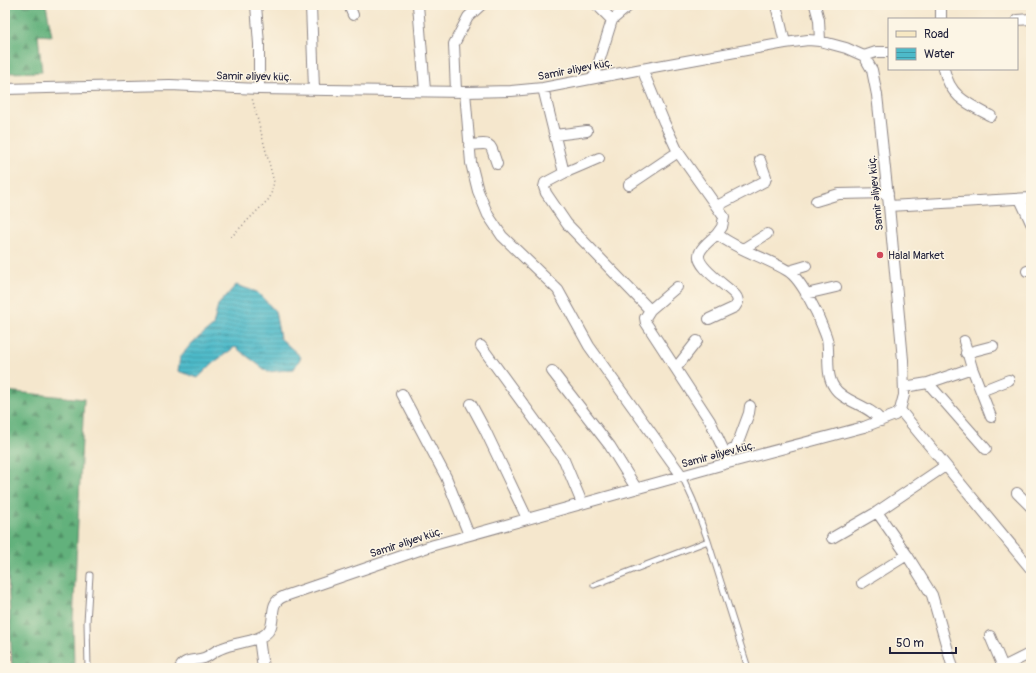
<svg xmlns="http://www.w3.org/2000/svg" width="1036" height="673" viewBox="0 0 1036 673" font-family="Pangolin,sans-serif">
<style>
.forest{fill:url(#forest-firs);stroke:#426a5b}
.water{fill:url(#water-rules);stroke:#386e82}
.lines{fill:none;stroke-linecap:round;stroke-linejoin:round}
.lane-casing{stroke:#8c8484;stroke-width:7}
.street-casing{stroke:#8c8484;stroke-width:12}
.secondary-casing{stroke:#8c8484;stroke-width:17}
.path{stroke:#8c8484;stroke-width:1.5;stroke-dasharray:1 3;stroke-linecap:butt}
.lane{stroke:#fff;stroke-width:5}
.street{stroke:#fff;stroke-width:10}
.secondary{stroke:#f7e8c3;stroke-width:15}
.poi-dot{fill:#d1495b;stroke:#fcf5e5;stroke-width:1.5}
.labels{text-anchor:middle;stroke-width:3;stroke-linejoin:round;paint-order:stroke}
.street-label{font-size:11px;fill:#22223b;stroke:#fcf5e5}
.poi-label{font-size:11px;fill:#22223b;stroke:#fcf5e5;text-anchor:start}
</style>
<defs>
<pattern id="forest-firs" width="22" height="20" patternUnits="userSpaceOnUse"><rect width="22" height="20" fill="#62b17b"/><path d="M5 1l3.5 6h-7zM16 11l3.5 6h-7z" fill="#509066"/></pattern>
<pattern id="water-rules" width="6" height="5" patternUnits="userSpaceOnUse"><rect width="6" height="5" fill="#4dbac9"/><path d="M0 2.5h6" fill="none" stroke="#4097a4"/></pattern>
</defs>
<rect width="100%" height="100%" fill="#fcf5e5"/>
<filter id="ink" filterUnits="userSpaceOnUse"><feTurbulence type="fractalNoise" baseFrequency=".025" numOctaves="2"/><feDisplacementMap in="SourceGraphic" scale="8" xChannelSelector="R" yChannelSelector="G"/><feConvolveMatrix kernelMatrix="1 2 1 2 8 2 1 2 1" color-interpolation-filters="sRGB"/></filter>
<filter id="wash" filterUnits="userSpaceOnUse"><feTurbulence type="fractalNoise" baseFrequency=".012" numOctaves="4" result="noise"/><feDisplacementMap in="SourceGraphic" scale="16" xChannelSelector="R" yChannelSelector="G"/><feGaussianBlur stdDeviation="0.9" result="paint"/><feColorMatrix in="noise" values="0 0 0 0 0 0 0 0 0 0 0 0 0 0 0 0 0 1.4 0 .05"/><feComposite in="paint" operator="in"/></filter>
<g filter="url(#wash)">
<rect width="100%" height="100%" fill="#f5e7cd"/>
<!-- forest -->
<path class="forest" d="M 5,5 L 46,5 L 52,36 L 38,35 L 42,72 L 5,73 Z
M 5,391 L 84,399 L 73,622 L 74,668 L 12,668 L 5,504 Z"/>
<!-- water -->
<path class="water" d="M 236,285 L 257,292 L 275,311 L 280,338 L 301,357 L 294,369 L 268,372 L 235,347 L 213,363 L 198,378 L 178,371 L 180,357 L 192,343 L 213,326 L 218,305 Z"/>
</g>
<g filter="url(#ink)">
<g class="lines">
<defs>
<path id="lane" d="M 682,476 L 693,500 L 708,541 L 748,668
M 594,585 L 708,541
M 88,668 L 87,622 L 90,575"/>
<path id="street" d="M 256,5 L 259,44 L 259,89
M 311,5 L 314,89
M 349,5 L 353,15
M 418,5 L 425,90
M 597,5 L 612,20
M 776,5 L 785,43
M 815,5 L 819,20 L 820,41
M 941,5 L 941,19
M 1017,20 L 1031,19
M 864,56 L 876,52 L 889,52
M 642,69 L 664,122 L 678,152 L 724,217 L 722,227 L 717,234 C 739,251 765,257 788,271 C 801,279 817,312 823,328 C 824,331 826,335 827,339 C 830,354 825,374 834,387 C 843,402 870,405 881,421
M 944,69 C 950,97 968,104 991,116
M 594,78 L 612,20 L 630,5
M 543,88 L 564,173 L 545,183 L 544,187 L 546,193 L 567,224 L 650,310 L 645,318 L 646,323 L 710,421 L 725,453 L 728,463
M 5,89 L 170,85 L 259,89 L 465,92 L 511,91 L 543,88 L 642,69 L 785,43 L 808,40 L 820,41 L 846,48 L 864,56 L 872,70 L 877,95 L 889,206 L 903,360 L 904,395 L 900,410 L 895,415 L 864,427 L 728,463 L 434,545 L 285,596 C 262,604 284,629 258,638 C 246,643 232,643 220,649 C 214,651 210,656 204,658 C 195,661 185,658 180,668
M 456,91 L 454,44 L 468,17 L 481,5
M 465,92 L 471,163 L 478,191 L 488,215 L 502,236 L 558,290 L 589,346 L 682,476
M 555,135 L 587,131
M 469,145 C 494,143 489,142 497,164
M 564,173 L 599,158
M 629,185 L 678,152
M 1020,199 L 1031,223
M 816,201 L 839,194 L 888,193
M 717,206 L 765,181 L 766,177 L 760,160
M 889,206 L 1031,198
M 743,249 L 767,234
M 789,271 L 806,266
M 1027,271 L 1031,270
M 806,294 L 836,287
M 650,310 L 677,287
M 709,319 L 735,307 L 738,302 C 738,301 737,297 736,296 C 730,287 692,266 700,252 C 703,245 712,239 717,234
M 964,341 L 972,368 L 991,417
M 481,346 L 564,460 L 582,503
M 966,353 L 993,346
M 676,368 L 697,341
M 552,371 L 610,446 L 636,488
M 928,383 L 986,449
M 904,387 L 928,383 L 972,368
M 981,391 L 1009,380
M 402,394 L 446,477 L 469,535
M 471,404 L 485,430 L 527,518
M 900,410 L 1031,569
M 725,453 L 736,448 L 749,413 L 750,406
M 1017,493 L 1031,507
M 877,512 L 907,555 L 932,595 L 953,668
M 832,538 L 877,512 L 945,466
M 862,583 L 907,555
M 990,636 L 1003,667
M 259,638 L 263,668
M 1001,668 L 1031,653"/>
<path id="secondary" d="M 5,656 L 5,668"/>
</defs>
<!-- lane casing -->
<use href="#lane" class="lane-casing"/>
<!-- street casing -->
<use href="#street" class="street-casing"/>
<!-- secondary casing -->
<use href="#secondary" class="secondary-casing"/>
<!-- path -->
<path class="path" d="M 231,237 L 270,198 L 274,182 L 252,98"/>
<!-- lane -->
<use href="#lane" class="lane"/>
<!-- street -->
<use href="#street" class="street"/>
<!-- secondary -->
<use href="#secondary" class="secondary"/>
</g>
</g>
<!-- markers -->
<circle class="poi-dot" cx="880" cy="255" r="4"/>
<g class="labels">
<!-- street labels -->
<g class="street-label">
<text transform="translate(575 69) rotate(-11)" y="4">Samir Əliyev küç.</text>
<text transform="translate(254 76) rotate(1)" y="4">Samir Əliyev küç.</text>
<text transform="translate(875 193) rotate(-96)" y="4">Samir Əliyev küç.</text>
<text transform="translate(718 454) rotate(-15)" y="4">Samir Əliyev küç.</text>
<text transform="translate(406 542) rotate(-18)" y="4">Samir Əliyev küç.</text>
</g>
<!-- poi labels -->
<g class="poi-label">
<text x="888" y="259">Halal Market</text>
</g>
</g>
<!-- margin -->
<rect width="1036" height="673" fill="none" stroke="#fcf5e5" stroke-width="20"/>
<!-- legend -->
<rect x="888" y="18" width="130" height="52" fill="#fcf5e5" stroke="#a5a1a1"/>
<rect x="896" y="31" width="20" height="6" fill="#f7e8c3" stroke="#a5a1a1"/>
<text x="924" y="38" font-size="12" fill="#22223b">Road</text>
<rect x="896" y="48" width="20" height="12" fill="url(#water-rules)" stroke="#a5a1a1"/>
<text x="924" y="58" font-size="12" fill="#22223b">Water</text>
<!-- scale -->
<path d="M890 647v6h66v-6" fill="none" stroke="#22223b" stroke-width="2"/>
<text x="896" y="647" font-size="12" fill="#22223b" stroke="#fcf5e5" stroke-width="3" paint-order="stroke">50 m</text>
</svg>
